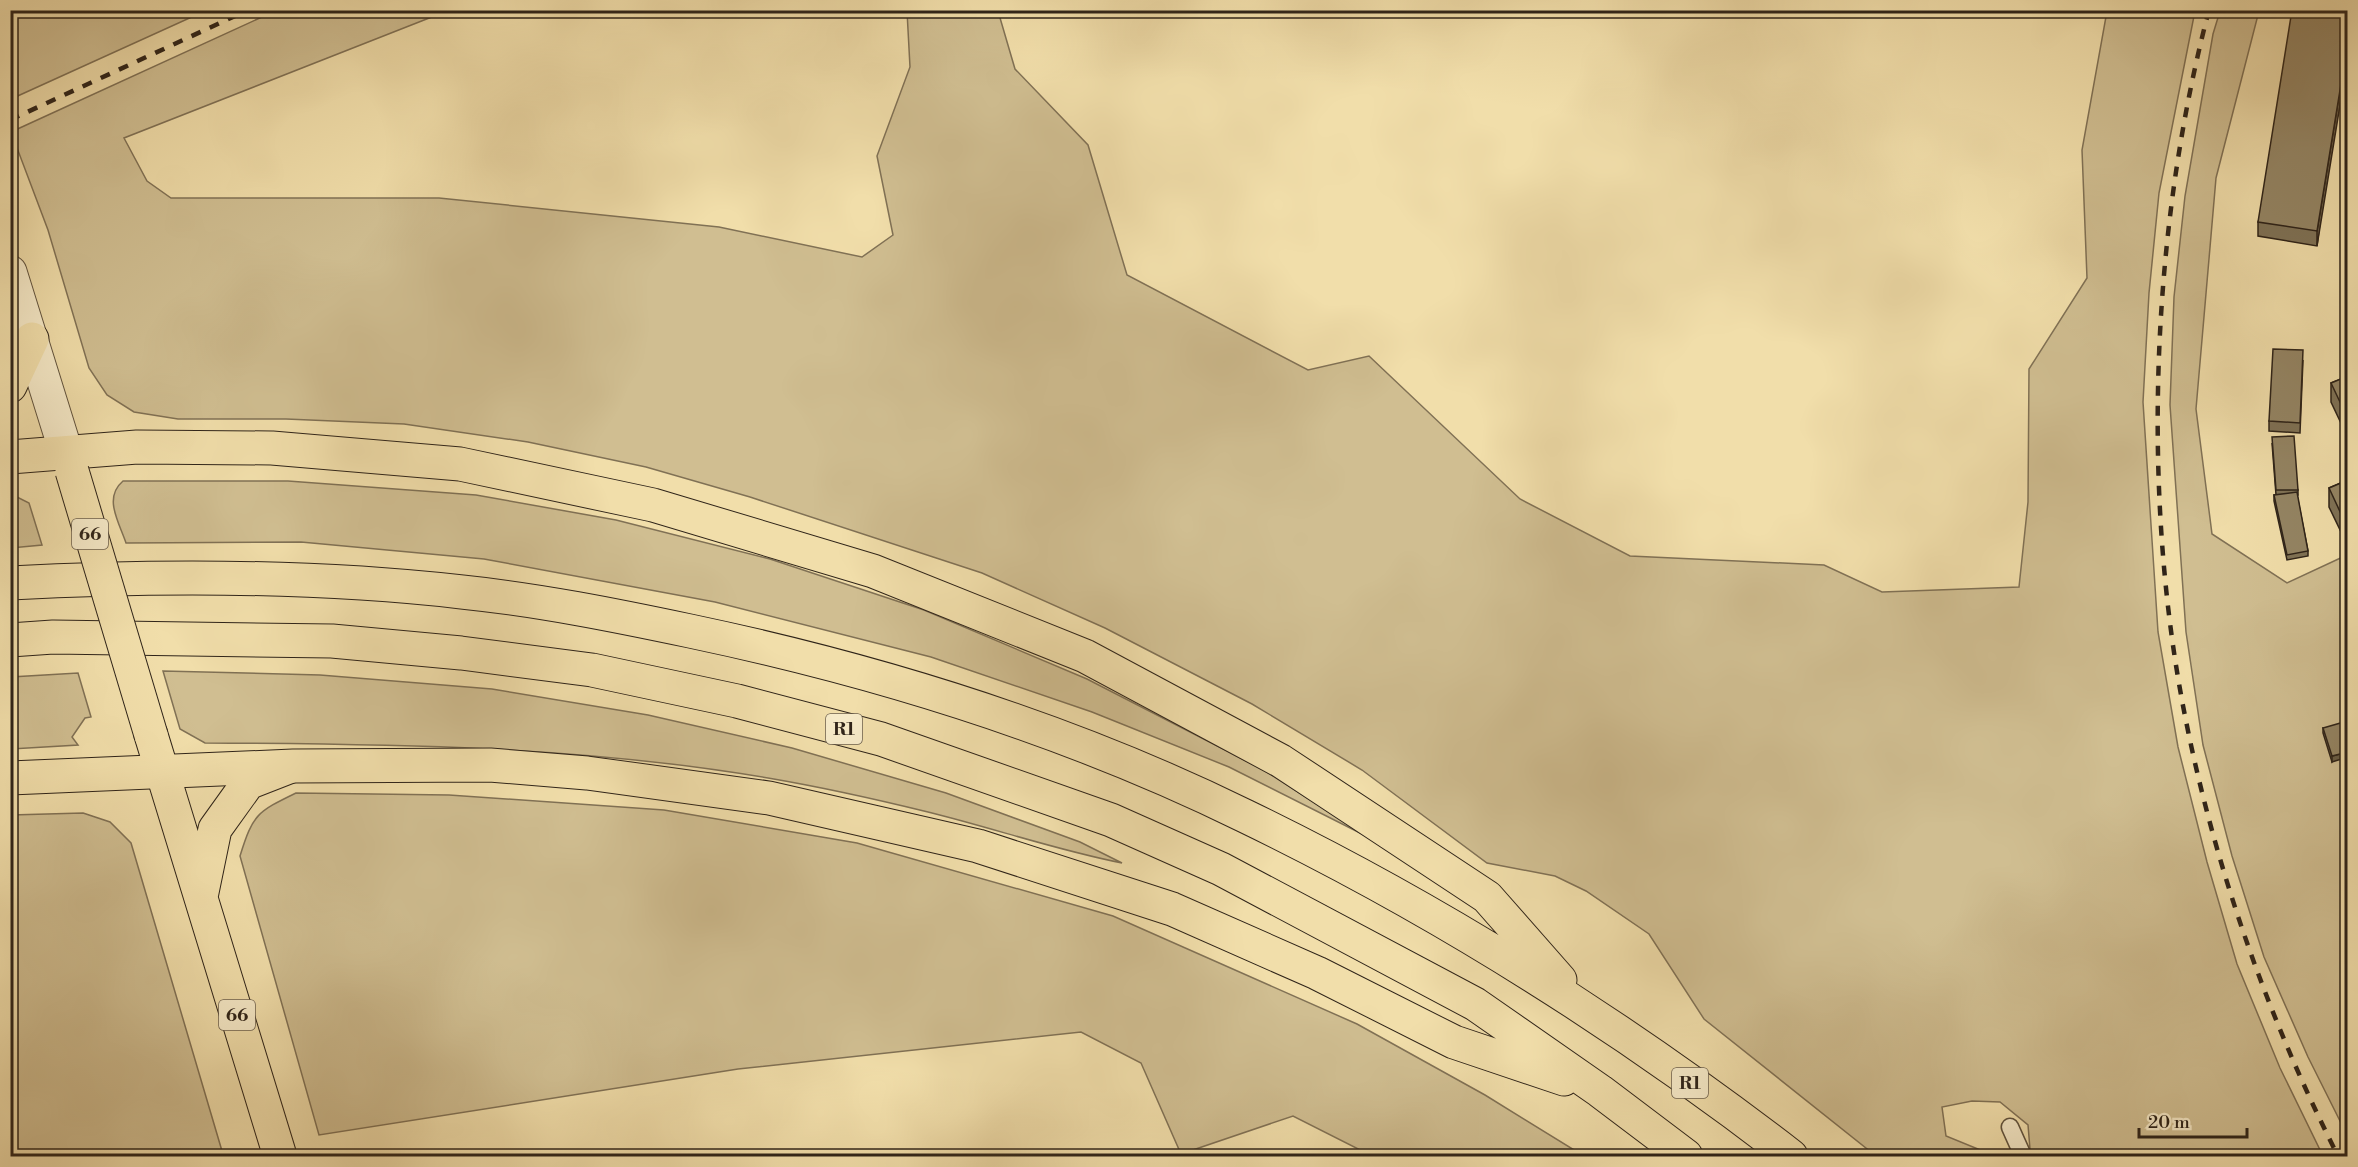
<svg xmlns="http://www.w3.org/2000/svg" width="2358" height="1167" viewBox="0 0 2358 1167" font-family="'Libre Bodoni',serif">
<style>
.green{fill:#d0be91;stroke:#807155;stroke-width:1.5}
.lines{fill:none;stroke-linecap:round;stroke-linejoin:round}
.service-casing{stroke:#60523d;stroke-width:19}
.minor-casing{stroke:#60523d;stroke-width:35}
.primary-casing{stroke:#2f2419;stroke-width:35}
.motorway-casing{stroke:#2f2419;stroke-width:35}
.service{stroke:#f6eac8;stroke-width:16}
.minor{stroke:#f6eac8;stroke-width:33}
.primary{stroke:#f1deaa;stroke-width:33}
.motorway{stroke:#f1deaa;stroke-width:33}
.rail{stroke:#2f2419;stroke-width:4.5;stroke-dasharray:10 10;stroke-linecap:butt}
.primary-bridge-casing{stroke:#2f2419;stroke-width:35;stroke-linecap:butt}
.primary-bridge{stroke:#f1deaa;stroke-width:33}
.wall{fill:#7f7256;stroke:#2f2419;stroke-width:1.5}
.shaded-wall{fill:#685d46;stroke:#2f2419;stroke-width:1.5}
.building{fill:#948564;stroke:#2f2419;stroke-width:1.5}
.labels{text-anchor:middle;stroke-width:4.5;stroke-linejoin:round;paint-order:stroke}
.shield{fill:#f6eac8;stroke:#6b5f4e;stroke-width:1.5}
.shield-label{font-size:18px;font-weight:bold;fill:#2f2419}
</style>
<rect width="100%" height="100%" fill="#f1deaa"/>
<filter id="stains"><feTurbulence type="fractalNoise" baseFrequency=".00333" numOctaves="4"/><feColorMatrix values="0 0 0 0 .2 0 0 0 0 .09 0 0 0 0 .02 0 0 0 .5 -.17"/></filter>
<radialGradient id="worn" r=".72"><stop offset=".6" stop-color="#630" stop-opacity="0"/><stop offset="1" stop-color="#630" stop-opacity=".3"/></radialGradient>
<!-- green -->
<path class="green" d="M 11,10 L 205,10 L 205,11 L 11,99 Z
M 275,11 L 447,11 L 124,138 L 147,181 L 171,198 L 439,198 L 719,227 L 862,257 L 893,235 L 877,156 L 910,67 L 907,11 L 998,11 L 1015,69 L 1088,145 L 1127,275 L 1308,370 L 1369,356 L 1520,499 L 1630,556 L 1824,565 L 1882,592 L 2019,587 L 2028,502 L 2029,369 L 2087,278 L 2082,150 L 2107,11 L 2195,11 L 2159,193 L 2149,293 L 2143,402 L 2158,632 L 2178,747 L 2207,862 L 2237,964 L 2280,1068 L 2323,1156 L 2035,1156 L 2030,1149 L 2028,1125 L 2000,1102 L 1972,1101 L 1942,1107 L 1946,1136 L 1995,1156 L 1876,1156 L 1704,1019 L 1649,934 L 1586,891 L 1555,876 L 1487,863 L 1362,770 L 1252,704 L 1105,628 L 982,573 L 750,497 L 646,467 L 528,442 L 404,424 L 286,419 L 178,419 L 134,412 L 107,395 L 89,368 L 48,230 L 11,132 Z
M 2220,11 L 2259,11 L 2216,178 L 2196,409 L 2212,534 L 2287,583 L 2347,555 L 2347,1135 L 2308,1057 L 2264,957 L 2232,856 L 2203,745 L 2186,632 L 2170,405 L 2174,297 L 2185,196 L 2213,34 Z
M 123,481 L 288,481 L 476,495 L 616,520 L 770,559 L 924,610 L 1087,679 L 1262,769 L 1372,839 L 1229,767 L 1092,712 L 931,657 L 715,602 L 484,559 L 301,542 L 126,543 C 119,522 103,498 123,481 Z
M 11,494 L 29,503 L 42,545 L 11,548 Z
M 163,671 L 320,675 L 492,689 L 648,715 L 792,748 L 946,793 L 1080,842 L 1122,863 C 1056,850 993,828 928,812 C 875,799 821,787 768,778 C 582,746 393,744 205,743 L 180,729 Z
M 78,673 L 91,717 L 85,718 L 72,737 L 78,745 L 11,749 L 11,677 Z
M 296,793 L 449,795 L 664,810 L 857,843 L 1113,916 L 1357,1024 L 1485,1095 L 1584,1156 L 1372,1156 L 1293,1116 L 1181,1154 L 1141,1063 L 1081,1032 L 738,1069 L 319,1135 L 240,856 C 253,814 257,812 296,793 Z
M 83,813 L 110,822 L 131,843 L 222,1151 L 188,1156 L 11,1156 L 11,815 Z"/>
<g class="lines">
<defs>
<path id="service" d="M 2010,1127 L 2023,1156"/>
<path id="minor" d="M 10,272 L 66,452"/>
<path id="primary" d="M 151,735 L 280,1156
M 201,897 L 215,829 L 248,783 L 289,767"/>
<path id="motorway" d="M 10,386 L 32,339
M 10,457 L 137,447 L 272,448 L 460,464 L 653,505 L 873,571 L 1085,656 L 1281,761 L 1487,897 L 1560,980
M 10,583 C 161,575 312,575 462,592 C 539,600 614,615 690,631 C 880,671 1070,730 1245,816 C 1439,910 1621,1025 1791,1156
M 10,640 L 53,637 L 332,641 L 461,653 L 592,670 L 737,701 L 881,739 L 1111,820 L 1221,869 L 1475,1004 L 1600,1091 L 1686,1156
M 10,778 L 293,766 L 490,765 L 587,773 L 769,798 L 978,846 L 1172,909 L 1317,973 L 1454,1042 L 1564,1079"/>
</defs>
<!-- service casing -->
<use href="#service" class="service-casing"/>
<!-- minor casing -->
<use href="#minor" class="minor-casing"/>
<!-- primary casing -->
<use href="#primary" class="primary-casing"/>
<!-- motorway casing -->
<use href="#motorway" class="motorway-casing"/>
<!-- service -->
<use href="#service" class="service"/>
<!-- minor -->
<use href="#minor" class="minor"/>
<!-- primary -->
<use href="#primary" class="primary"/>
<!-- motorway -->
<use href="#motorway" class="motorway"/>
<!-- rail -->
<path class="rail" d="M 2209,10 C 2151,229 2141,494 2185,716 C 2215,868 2268,1018 2338,1156
M 10,120 L 248,10"/>
<defs>
<path id="primary-bridge" d="M 72,471 L 151,735"/>
</defs>
<!-- primary-bridge casing -->
<use href="#primary-bridge" class="primary-bridge-casing"/>
<!-- primary-bridge -->
<use href="#primary-bridge" class="primary-bridge"/>
</g>
<!-- wall -->
<path class="wall" d="M 2348,10 L 2317,246 L 2258,236 L 2258,222 Z
M 2303,360 L 2300,433 L 2269,431 L 2269,421 Z
M 2348,376 L 2348,438 L 2331,402 L 2331,383 Z
M 2272,443 L 2298,490 L 2298,495 L 2297,495 L 2308,551 L 2308,556 L 2287,560 L 2274,501 L 2274,495 L 2276,495 Z
M 2348,480 L 2348,534 L 2343,536 L 2329,507 L 2329,488 Z
M 2323,728 L 2348,734 L 2332,762 L 2323,733 Z"/>
<!-- shaded-wall -->
<path class="shaded-wall" d="M 2348,41 L 2348,56 L 2317,246 L 2317,231 Z
M 2348,516 L 2348,534 L 2343,536 L 2343,518 Z
M 2348,752 L 2348,757 L 2332,762 L 2332,756 Z"/>
<!-- building -->
<path class="building" d="M 2292,10 L 2348,10 L 2348,41 L 2317,231 L 2258,222 Z
M 2273,349 L 2303,350 L 2300,423 L 2269,421 Z
M 2348,376 L 2348,419 L 2331,383 Z
M 2294,436 L 2298,490 L 2276,490 L 2272,437 Z
M 2348,480 L 2348,516 L 2343,518 L 2329,488 Z
M 2297,492 L 2308,551 L 2287,555 L 2274,495 Z
M 2344,722 L 2348,734 L 2348,752 L 2332,756 L 2323,728 Z"/>
<g class="labels">
<!-- shield labels -->
<g class="shield">
<rect x="72" y="519" width="36" height="30" rx="4.5"/>
<rect x="826" y="714" width="36" height="30" rx="4.5"/>
<rect x="219" y="1000" width="36" height="30" rx="4.5"/>
<rect x="1672" y="1068" width="36" height="30" rx="4.5"/>
</g>
<g class="shield-label">
<text x="90" y="540">66</text>
<text x="844" y="735">R1</text>
<text x="237" y="1021">66</text>
<text x="1690" y="1089">R1</text>
</g>
</g>
<!-- margin -->
<rect width="2358" height="1167" fill="none" stroke="#f1deaa" stroke-width="36"/>
<rect x="12" y="12" width="2334" height="1143" fill="none" stroke="#2f2419" stroke-width="3"/>
<rect x="18" y="18" width="2322" height="1131" fill="none" stroke="#2f2419" stroke-width="1.5"/>
<!-- scale -->
<path d="M2139 1128v9h108v-9" fill="none" stroke="#2f2419" stroke-width="3"/>
<text x="2148" y="1128" font-size="18" fill="#2f2419" stroke="#f6eac8" stroke-width="4.5" paint-order="stroke">20 m</text>
<rect width="100%" height="100%" filter="url(#stains)"/>
<rect width="100%" height="100%" fill="url(#worn)"/>
</svg>
